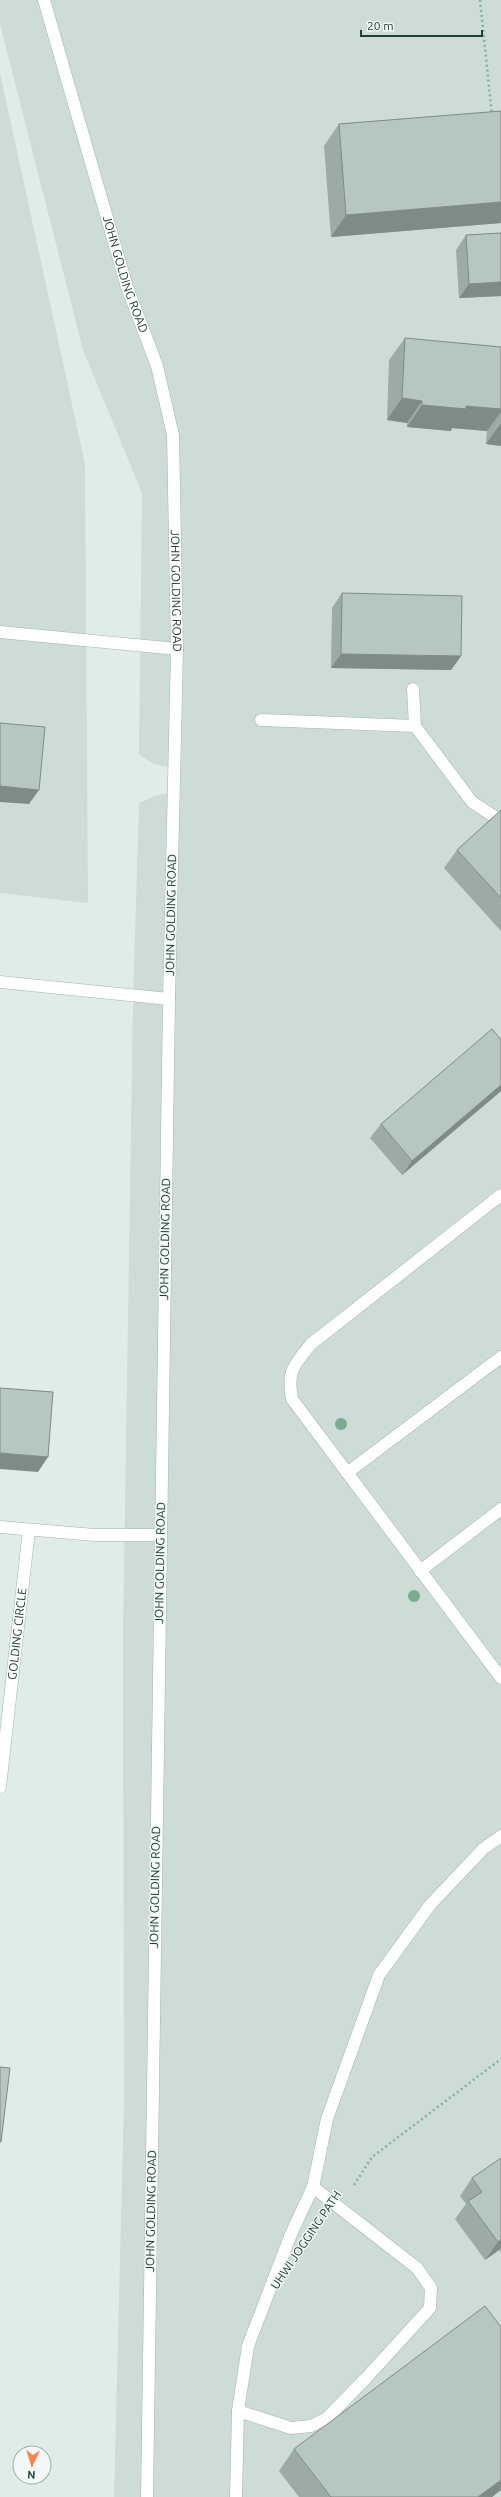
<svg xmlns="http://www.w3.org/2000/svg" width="501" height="2497" viewBox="0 0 501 2497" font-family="Ubuntu,sans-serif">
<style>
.built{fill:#cedcd6}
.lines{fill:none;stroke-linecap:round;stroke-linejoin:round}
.minor-casing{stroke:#a3b4af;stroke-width:13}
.path{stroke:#7fb1a4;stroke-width:2.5;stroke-dasharray:2 3;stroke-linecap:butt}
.minor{stroke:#fff;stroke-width:12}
.tree{fill:#7bab91}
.wall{fill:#9caba5}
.shaded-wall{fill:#7f8b86}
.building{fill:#b5c7c0;stroke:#7f8b86}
.labels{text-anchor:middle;stroke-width:3;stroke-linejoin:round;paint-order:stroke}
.street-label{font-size:12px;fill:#203d37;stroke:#f1f8f5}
</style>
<rect width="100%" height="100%" fill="#e0ece7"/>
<!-- built -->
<path class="built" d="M 0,0 L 501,0 L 501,2497 L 114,2497 L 124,2102 L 123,1637 L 133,1001 L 139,803 L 154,796 L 171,793 L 172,768 L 154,764 L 139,755 L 142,493 L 83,350 L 0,24 Z
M 0,73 L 85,464 L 88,903 L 0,893 Z"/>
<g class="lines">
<defs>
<g id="minor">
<path id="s1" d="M 44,0 L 127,287 L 157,366 L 173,435 L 177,649 L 169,999 L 147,2497"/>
<path d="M 0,632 L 177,649"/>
<path d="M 413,689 L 415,726 L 472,802 L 501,821"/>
<path d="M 261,720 L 415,726"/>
<path d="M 0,982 L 169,999"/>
<path d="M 501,1195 L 311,1344 C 293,1366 287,1371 292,1399 L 501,1678"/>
<path d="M 347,1473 L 501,1357"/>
<path d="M 0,1527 L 95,1535 L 160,1535"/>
<path d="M 420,1571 L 501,1509"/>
<path id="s2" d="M 0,1787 L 29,1530"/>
<path d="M 238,2411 L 291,2428 L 311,2426 L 327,2418 L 367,2377 L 430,2308 L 431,2288 L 417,2268 L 313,2187"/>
<path d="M 236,2497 L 238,2411 L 248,2346 L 291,2234 L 313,2187 L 327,2119 L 379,1975 L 430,1905 L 483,1849 L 501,1836"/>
</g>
</defs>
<!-- minor casing -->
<use href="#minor" class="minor-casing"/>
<!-- path -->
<path class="path" d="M 480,0 L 492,115
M 354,2185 L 372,2157 L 501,2059"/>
<!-- minor -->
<use href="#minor" class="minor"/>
</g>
<!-- trees -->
<g class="tree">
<circle cx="341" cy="1424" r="6"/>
<circle cx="414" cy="1596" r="6"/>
</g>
<!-- wall -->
<path class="wall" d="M 501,111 L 501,223 L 331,237 L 324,146 L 339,124 Z
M 501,233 L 501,296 L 459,298 L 456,250 L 466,235 Z
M 405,338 L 501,347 L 501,446 L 486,444 L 487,431 L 452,428 L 451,431 L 407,427 L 407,423 L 387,420 L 389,360 Z
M 342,593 L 461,656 L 451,670 L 331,668 L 332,608 Z
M 501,810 L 501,931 L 444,868 L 457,850 Z
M 501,1040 L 501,1091 L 402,1175 L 370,1138 L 381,1124 Z
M 501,2158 L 501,2253 L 499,2250 L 485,2260 L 455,2219 L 466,2204 L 460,2196 L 472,2178 Z
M 501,2327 L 501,2490 L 492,2497 L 299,2497 L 279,2471 L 294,2449 Z"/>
<!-- shaded-wall -->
<path class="shaded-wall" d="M 501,202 L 501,223 L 331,237 L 346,215 Z
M 501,282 L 501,296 L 459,298 L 469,284 Z
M 402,398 L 422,401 L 407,423 L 387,420 Z
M 422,405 L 466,406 L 501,409 L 501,412 L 487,431 L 452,428 L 451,431 L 407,427 Z
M 501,423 L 501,446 L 486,444 Z
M 341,654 L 461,656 L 451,670 L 331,668 Z
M 0,786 L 39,790 L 29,804 L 0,802 Z
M 501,1085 L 501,1091 L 402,1175 L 412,1161 Z
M 0,1453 L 48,1457 L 38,1472 L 0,1469 Z
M 501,2239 L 501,2247 L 499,2250 L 485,2260 L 498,2242 Z
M 501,2480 L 501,2490 L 492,2497 L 478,2497 Z"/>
<!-- building -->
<path class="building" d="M 501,111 L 501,202 L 346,215 L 339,124 Z
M 501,233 L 501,282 L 469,284 L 466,235 Z
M 405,338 L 501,347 L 501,409 L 466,406 L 466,409 L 422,405 L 422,401 L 402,398 Z
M 342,593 L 462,596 L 461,656 L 341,654 Z
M 0,723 L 45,727 L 39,790 L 0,786 Z
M 501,810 L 501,898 L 457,850 Z
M 492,1029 L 501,1040 L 501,1085 L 412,1161 L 381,1124 Z
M 0,1388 L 53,1392 L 48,1457 L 0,1453 Z
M 0,2067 L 10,2068 L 1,2142 L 0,2142 Z
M 501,2158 L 501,2239 L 498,2242 L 468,2201 L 482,2192 L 472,2178 Z
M 485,2306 L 501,2327 L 501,2480 L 478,2497 L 331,2497 L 294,2449 Z"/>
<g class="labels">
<!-- street labels -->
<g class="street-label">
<text dy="4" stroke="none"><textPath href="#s1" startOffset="286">JOHN GOLDING ROAD</textPath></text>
<text dy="4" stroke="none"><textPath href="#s1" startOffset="610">JOHN GOLDING ROAD</textPath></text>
<text transform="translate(171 915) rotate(-89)" y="4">JOHN GOLDING ROAD</text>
<text transform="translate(165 1239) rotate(-89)" y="4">JOHN GOLDING ROAD</text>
<text transform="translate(160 1563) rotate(-89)" y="4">JOHN GOLDING ROAD</text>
<text dy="4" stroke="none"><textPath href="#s2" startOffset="154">GOLDING CIRCLE</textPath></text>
<text transform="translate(155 1887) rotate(-89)" y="4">JOHN GOLDING ROAD</text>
<text transform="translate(151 2211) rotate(-89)" y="4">JOHN GOLDING ROAD</text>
<text transform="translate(306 2240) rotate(-56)" y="4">UHWI JOGGING PATH</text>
</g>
</g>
<!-- north arrow -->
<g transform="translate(32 2465) rotate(184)"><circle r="19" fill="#f1f8f5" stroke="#9dada9"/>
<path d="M0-3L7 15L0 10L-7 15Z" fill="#f78453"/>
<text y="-6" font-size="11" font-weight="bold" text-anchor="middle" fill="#203d37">N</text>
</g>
<!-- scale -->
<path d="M361 30v6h121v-6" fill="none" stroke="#203d37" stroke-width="2"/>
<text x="367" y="30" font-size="12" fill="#203d37" stroke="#f1f8f5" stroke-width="3" paint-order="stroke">20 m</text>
</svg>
